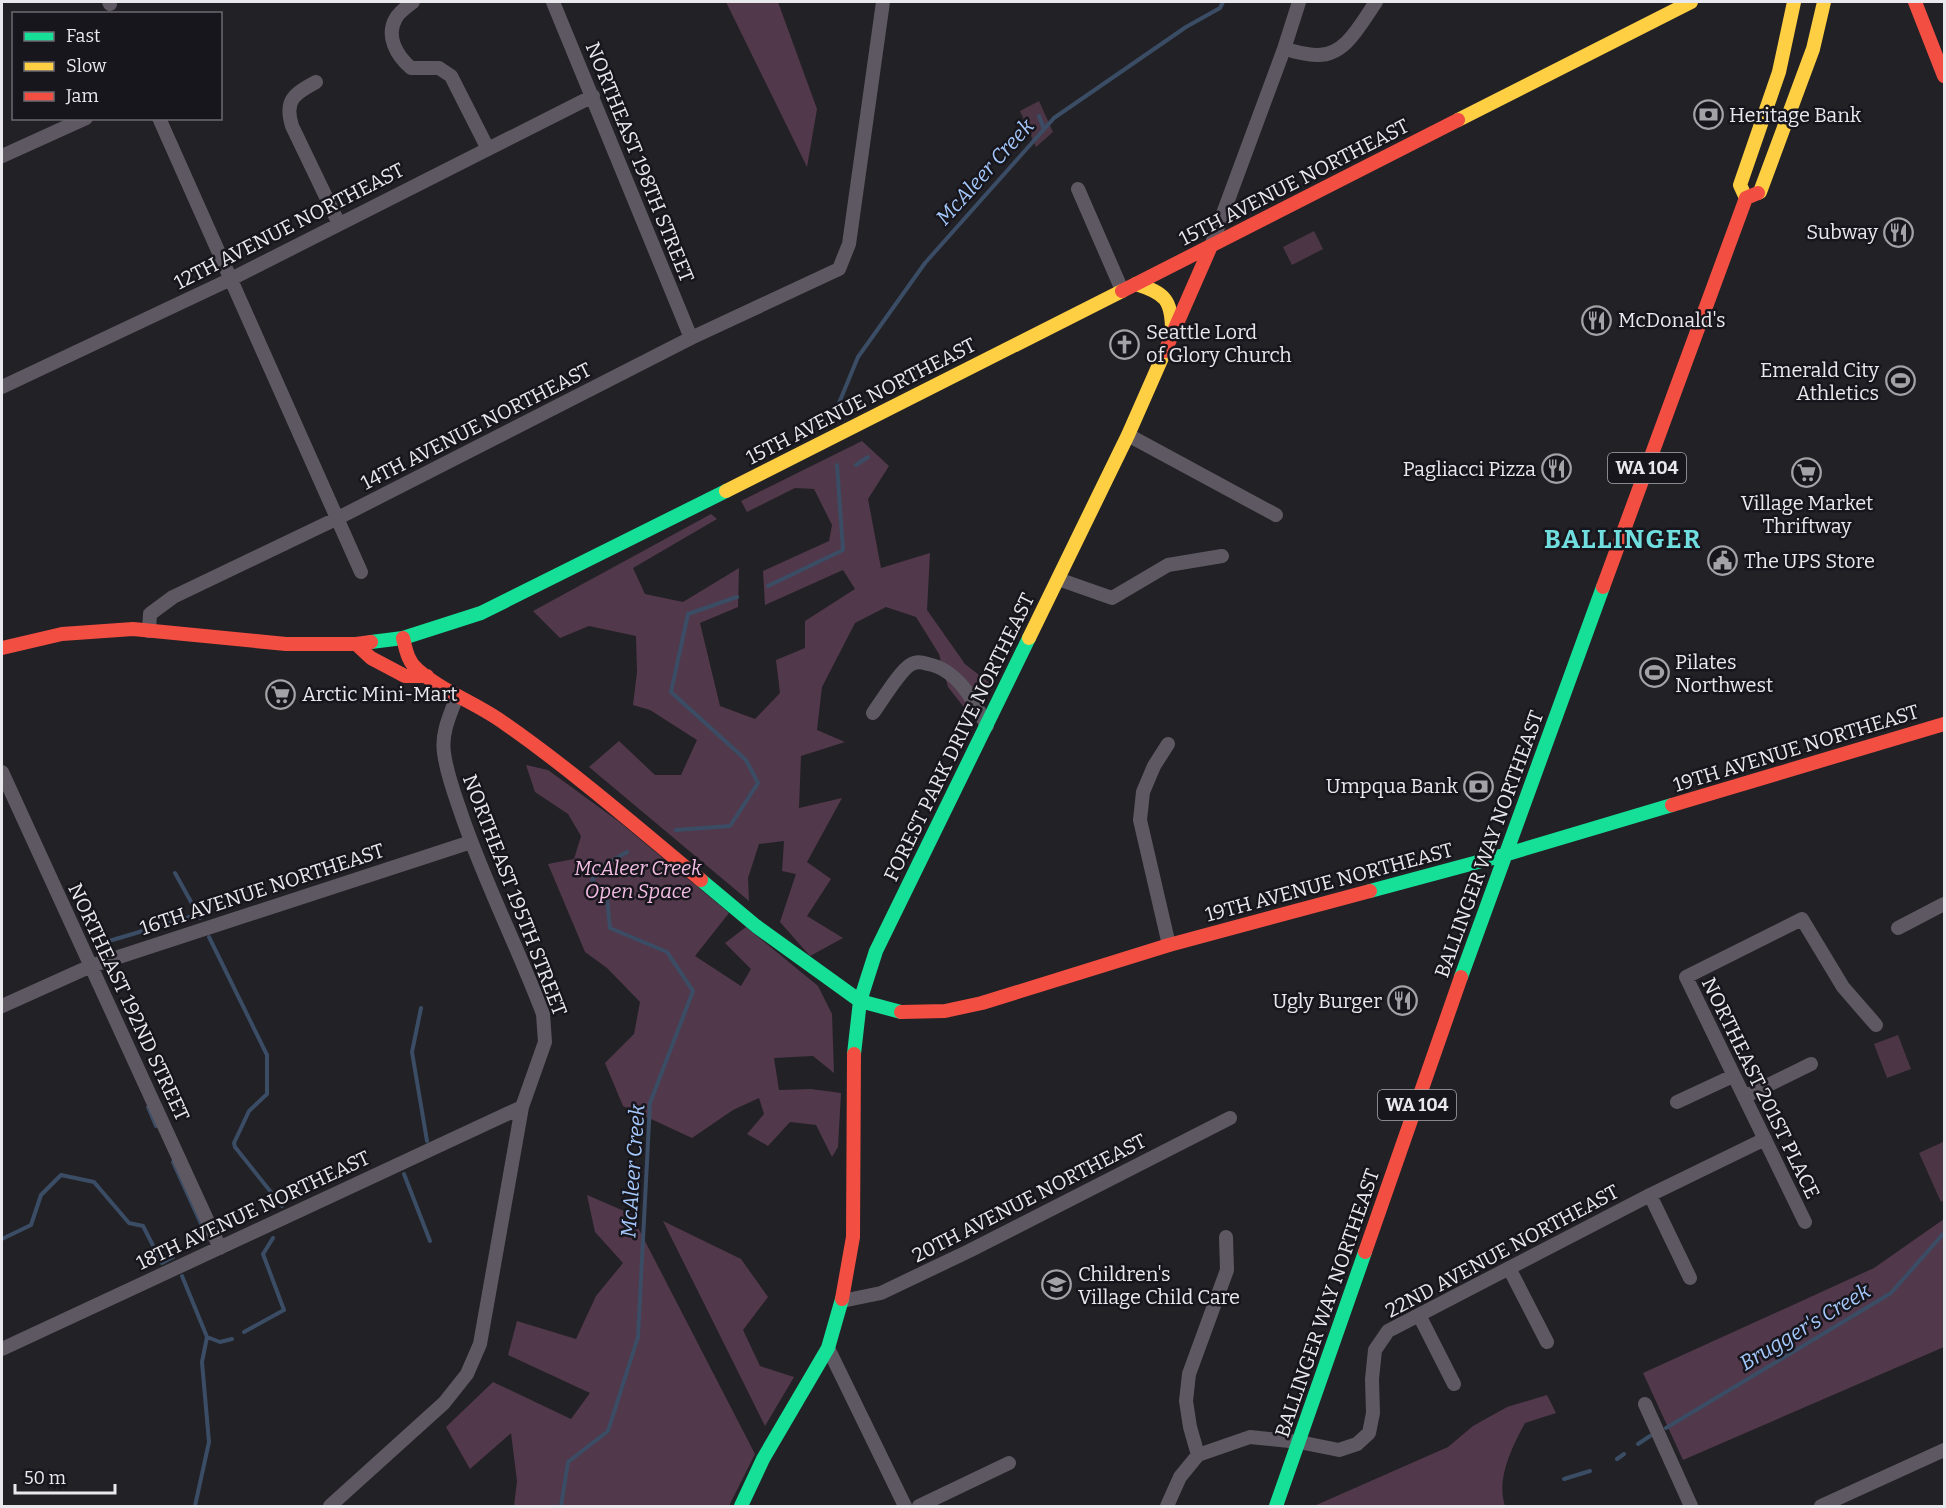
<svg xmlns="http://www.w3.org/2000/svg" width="1946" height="1508" viewBox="0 0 1946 1508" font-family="Bitter,serif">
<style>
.green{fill:#4c3646}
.forest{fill:#52384b}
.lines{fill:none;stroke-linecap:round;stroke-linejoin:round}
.stream{stroke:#3b4c65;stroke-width:4}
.street{stroke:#5e5862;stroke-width:14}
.fast{stroke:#16e098;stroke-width:14}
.slow{stroke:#ffcf43;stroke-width:14}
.jam{stroke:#f24e42;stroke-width:14}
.labels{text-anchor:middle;stroke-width:5;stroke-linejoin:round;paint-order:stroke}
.shield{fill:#18161d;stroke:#aaa9af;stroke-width:1.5}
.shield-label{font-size:18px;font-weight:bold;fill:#e9e8ed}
.poi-label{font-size:20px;fill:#e9e8ed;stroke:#18161d;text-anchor:start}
.street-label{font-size:20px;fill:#e9e8ed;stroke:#18161d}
.park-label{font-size:20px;font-style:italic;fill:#f4bde4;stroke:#18161d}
.water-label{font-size:21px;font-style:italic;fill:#a4c8fb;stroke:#18161d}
.district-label{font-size:26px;font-weight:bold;letter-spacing:1.5px;fill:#70dddf;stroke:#18161d}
</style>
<rect width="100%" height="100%" fill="#222126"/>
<!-- green -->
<path class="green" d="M 1039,101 L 1053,132 L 1036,147 L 1020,111 Z
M 1314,231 L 1323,249 L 1292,265 L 1283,247 Z
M 1898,1035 L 1911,1069 L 1887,1078 L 1874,1044 Z
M 1943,1142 L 1944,1146 L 1944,1200 L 1941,1202 L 1919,1153 Z"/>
<!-- forest -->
<path class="forest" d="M 726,2 L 778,2 L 817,109 L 807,167 Z
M 862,441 L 889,466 L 868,499 L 881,568 L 930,553 L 927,610 L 965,664 L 993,686 L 966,710 L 948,687 L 939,654 L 916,617 L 886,607 L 855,623 L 822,687 L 817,730 L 845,742 L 801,756 L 799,808 L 842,798 L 807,862 L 831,879 L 807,916 L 843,938 L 810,956 L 780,922 L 796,874 L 782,871 L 784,841 L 759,844 L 748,878 L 749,901 L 589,767 L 619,741 L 655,775 L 681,775 L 697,740 L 650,710 L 633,705 L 637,672 L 636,636 L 589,626 L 560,638 L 533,611 L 711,514 L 717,519 L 633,568 L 645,594 L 683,602 L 739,568 L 738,607 L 700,623 L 720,706 L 755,719 L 780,693 L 776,660 L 805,648 L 805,621 L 855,589 L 843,570 L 765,605 L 763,571 L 829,541 L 832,525 L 814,489 L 795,488 L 747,512 L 741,501 Z
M 526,765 L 548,770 L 618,821 L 729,913 L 695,956 L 741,986 L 751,969 L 725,943 L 746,927 L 818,986 L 832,1014 L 834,1073 L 813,1056 L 774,1058 L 779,1090 L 811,1089 L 841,1093 L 838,1147 L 832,1157 L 816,1125 L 790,1122 L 768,1146 L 747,1134 L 764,1114 L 759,1098 L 733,1110 L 692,1138 L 623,1106 L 605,1063 L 634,1034 L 640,1002 L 607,968 L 585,952 L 548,864 L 574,859 L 581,836 L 568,814 L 535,792 Z
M 587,1195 L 631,1214 L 755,1454 L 729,1506 L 514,1506 L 517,1481 L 511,1433 L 470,1469 L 446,1427 L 493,1382 L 571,1419 L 590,1393 L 508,1355 L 517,1321 L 576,1339 L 596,1296 L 623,1263 L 595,1232 Z
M 1944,1219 L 1944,1347 L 1683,1460 L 1643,1373 L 1874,1268 Z
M 663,1221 L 741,1259 L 768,1297 L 743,1330 L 760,1366 L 794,1377 L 765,1426 Z
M 1547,1395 L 1556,1413 L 1525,1423 C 1512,1447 1496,1479 1505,1506 L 1314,1506 L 1448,1447 L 1473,1426 L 1507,1407 Z"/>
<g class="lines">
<!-- stream -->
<path class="stream" d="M 1039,116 L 1044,129
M 832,420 L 858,357 L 925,263 L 1054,118 L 1186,27 L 1220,8 L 1223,2
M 856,465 L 868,457
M 768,586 L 843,550 L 837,465
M 676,830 L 730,826 L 758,783 L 746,760 L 671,692 L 688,614 L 737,597
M 175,873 L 200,918
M 209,937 L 267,1055 L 267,1094 L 249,1111 L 234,1143 L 235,1147 L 282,1206
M 109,941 L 210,911
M 421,1008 L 412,1052 L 427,1141
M 148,1107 L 156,1126
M 173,1162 L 202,1226
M 404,1174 L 430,1241
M 2,1239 L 31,1225 L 41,1195 L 61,1175 L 94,1182 L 129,1223 L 143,1226 L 162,1263 L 173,1257
M 182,1276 L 207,1337
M 244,1332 L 284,1310 L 263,1254 L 273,1238
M 1666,1428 L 1891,1293 L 1944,1233
M 1638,1444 L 1650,1436
M 1617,1459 L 1624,1454
M 1564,1479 L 1590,1471
M 195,1506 L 209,1442 L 202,1362 L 207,1337 L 220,1342 L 232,1339
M 561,1506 L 568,1462 L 608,1431 L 638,1337 L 650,1103 L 693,991 L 667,952 L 610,928 L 607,897 L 592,880 L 603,866 L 627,852"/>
<!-- street -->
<path class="street" d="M 109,2 L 110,4
M 413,2 C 408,6 399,12 396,18 C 385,36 397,56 411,68 L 439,68 L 451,76 L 488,149
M 553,2 L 691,338
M 1284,49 C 1294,51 1306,55 1317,55 C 1346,56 1361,23 1376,2
M 316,82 C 294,94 284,100 292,126 L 339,224
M 159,118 L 361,572
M 2,156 L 86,118
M 1078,189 L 1122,290
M 1211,246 L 1284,49 L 1299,2
M 2,387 L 231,279 L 593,96
M 1128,435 L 1276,515
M 1058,579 L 1112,598 L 1168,565 L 1222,556
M 149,631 L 150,614 L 173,597 L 338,518 L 691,338 L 839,269 L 849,244 L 883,2
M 873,713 C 881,702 900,671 910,665 C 916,661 921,662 928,664 C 958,670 974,701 987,726
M 1168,744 L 1154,766 L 1143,792 L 1140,820 L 1169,945
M 2,772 L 220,1248
M 1898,928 L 1944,904
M 2,1006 L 91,966 L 471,842
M 1744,1097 L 1811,1064
M 1677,1102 L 1733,1076
M 1650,1195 L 1690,1278
M 1805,1222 L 1686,977 L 1802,919 L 1843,987 L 1876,1025
M 1509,1268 L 1547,1342
M 842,1301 L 881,1293 L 969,1251 L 1230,1118
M 1419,1315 L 1454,1384
M 828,1348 L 905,1506
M 2,1349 L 522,1107
M 1645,1404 L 1691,1506
M 1198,1455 L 1190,1427 L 1186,1401 L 1189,1374 L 1227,1270 L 1226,1237
M 330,1506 L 444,1403 L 467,1374 L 480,1344 L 522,1107 L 545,1042 L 543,1014 C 518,948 486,885 463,819 C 456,798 447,776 444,753 C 441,733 450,715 457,696
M 919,1506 L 1009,1463
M 1167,1506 L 1180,1477 L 1198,1455 L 1250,1437 L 1299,1442 L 1339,1450 L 1357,1444 L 1369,1433 L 1373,1413 L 1372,1379 L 1375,1350 L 1388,1331 L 1650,1195 L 1765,1139
M 1821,1506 L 1944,1450"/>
<!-- fast -->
<path class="fast" d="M 371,642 L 403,638 L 481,613 L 726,491
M 701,880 L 756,926 L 860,1001 L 901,1012
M 1370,891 L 1504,855 L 1672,805
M 1461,977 L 1603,587
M 854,1054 L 860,1001 L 876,951 L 1029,638
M 741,1506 L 763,1459 L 828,1348 L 842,1299
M 1276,1506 L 1365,1252"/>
<!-- slow -->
<path class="slow" d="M 1458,120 L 1691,2
M 1758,193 L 1760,192 L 1813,49 L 1824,2
M 1746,198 L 1740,185 L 1779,72 L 1794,2
M 1136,284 C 1165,293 1172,300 1172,331
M 726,491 L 1122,291
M 1029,638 L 1128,435 L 1165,351"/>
<!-- jam -->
<path class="jam" d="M 1915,2 L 1944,76
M 1122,291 L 1458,120
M 1165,351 L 1211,246
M 1603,587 L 1746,198 L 1758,193
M 403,638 C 406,650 408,662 418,670 C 443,692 477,703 504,723 C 573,771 637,827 701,880
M 356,644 L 371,658 L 405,676 L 427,676
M 2,648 L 62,634 L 133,629 L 286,644 L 356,644 L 371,642
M 1672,805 L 1944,724
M 901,1012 L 945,1011 L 982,1003 L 1169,945 L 1370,891
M 1365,1252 L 1461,977
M 842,1299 L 853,1237 L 854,1054"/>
</g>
<!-- icons -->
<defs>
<symbol id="bank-ring" viewBox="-11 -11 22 22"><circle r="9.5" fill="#18161d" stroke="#a3a2a7" stroke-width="1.5"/><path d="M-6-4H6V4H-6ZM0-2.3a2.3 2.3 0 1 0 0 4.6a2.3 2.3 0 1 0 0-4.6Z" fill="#a3a2a7"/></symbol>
<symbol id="restaurant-ring" viewBox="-11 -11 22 22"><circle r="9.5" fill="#18161d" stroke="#a3a2a7" stroke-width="1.5"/><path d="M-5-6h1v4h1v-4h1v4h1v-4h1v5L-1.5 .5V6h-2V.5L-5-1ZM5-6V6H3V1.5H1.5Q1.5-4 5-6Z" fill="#a3a2a7"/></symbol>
<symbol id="church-ring" viewBox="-11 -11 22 22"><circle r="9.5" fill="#18161d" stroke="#a3a2a7" stroke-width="1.5"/><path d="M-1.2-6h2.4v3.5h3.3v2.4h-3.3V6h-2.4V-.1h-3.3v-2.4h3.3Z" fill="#a3a2a7"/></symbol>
<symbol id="stadium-ring" viewBox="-11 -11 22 22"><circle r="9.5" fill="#18161d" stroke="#a3a2a7" stroke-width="1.5"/><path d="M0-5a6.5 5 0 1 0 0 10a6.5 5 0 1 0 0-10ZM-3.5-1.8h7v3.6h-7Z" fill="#a3a2a7"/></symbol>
<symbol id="supermarket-ring" viewBox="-11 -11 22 22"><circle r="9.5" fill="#18161d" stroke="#a3a2a7" stroke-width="1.5"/><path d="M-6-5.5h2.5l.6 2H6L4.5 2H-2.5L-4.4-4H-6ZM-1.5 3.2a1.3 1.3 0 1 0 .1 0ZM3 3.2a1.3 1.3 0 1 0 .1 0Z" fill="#a3a2a7"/></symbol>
<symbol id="civic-ring" viewBox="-11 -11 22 22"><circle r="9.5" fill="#18161d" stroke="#a3a2a7" stroke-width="1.5"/><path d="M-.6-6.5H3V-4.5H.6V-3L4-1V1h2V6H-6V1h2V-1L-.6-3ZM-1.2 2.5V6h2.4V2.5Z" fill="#a3a2a7"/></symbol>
<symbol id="school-ring" viewBox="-11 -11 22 22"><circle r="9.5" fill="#18161d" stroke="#a3a2a7" stroke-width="1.5"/><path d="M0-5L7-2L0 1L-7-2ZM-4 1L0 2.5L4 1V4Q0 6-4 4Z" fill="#a3a2a7"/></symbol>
</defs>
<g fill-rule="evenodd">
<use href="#bank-ring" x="1692" y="98" width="33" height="33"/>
<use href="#restaurant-ring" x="1882" y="216" width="33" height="33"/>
<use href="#restaurant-ring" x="1580" y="304" width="33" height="33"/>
<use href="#church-ring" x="1108" y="328" width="33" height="33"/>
<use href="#stadium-ring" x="1884" y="364" width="33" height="33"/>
<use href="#restaurant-ring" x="1540" y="452" width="33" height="33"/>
<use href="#supermarket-ring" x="1790" y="456" width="33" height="33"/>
<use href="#civic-ring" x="1706" y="544" width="33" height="33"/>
<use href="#stadium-ring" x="1638" y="656" width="33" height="33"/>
<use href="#supermarket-ring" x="264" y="678" width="33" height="33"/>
<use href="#bank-ring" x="1462" y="770" width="33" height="33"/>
<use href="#restaurant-ring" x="1386" y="984" width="33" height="33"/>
<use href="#school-ring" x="1040" y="1268" width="33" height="33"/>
</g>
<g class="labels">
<!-- shield labels -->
<g class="shield">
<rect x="1608" y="453" width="78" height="30" rx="4.5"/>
<rect x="1378" y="1090" width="78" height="30" rx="4.5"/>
</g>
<g class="shield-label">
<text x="1647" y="474">WA 104</text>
<text x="1417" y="1111">WA 104</text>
</g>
<!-- poi labels -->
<g class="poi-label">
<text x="1729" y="122">Heritage Bank</text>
<text x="1878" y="239" text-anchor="end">Subway</text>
<text x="1618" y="327">McDonald's</text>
<text x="1146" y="339">Seattle Lord<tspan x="1146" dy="23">of Glory Church</tspan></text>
<text x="1879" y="377" text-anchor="end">Emerald City<tspan x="1879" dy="23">Athletics</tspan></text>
<text x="1536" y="476" text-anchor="end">Pagliacci Pizza</text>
<text x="1807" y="510" text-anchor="middle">Village Market<tspan x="1807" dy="23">Thriftway</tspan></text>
<text x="1744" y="568">The UPS Store</text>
<text x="1675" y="669">Pilates<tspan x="1675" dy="23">Northwest</tspan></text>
<text x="302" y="701">Arctic Mini-Mart</text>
<text x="1458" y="793" text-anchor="end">Umpqua Bank</text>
<text x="1382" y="1008" text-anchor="end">Ugly Burger</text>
<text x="1078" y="1281">Children's<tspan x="1078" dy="23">Village Child Care</tspan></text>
</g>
<!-- street labels -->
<g class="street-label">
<text transform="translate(640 162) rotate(68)" y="7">NORTHEAST 198TH STREET</text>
<text transform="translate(1294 182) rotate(-27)" y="7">15TH AVENUE NORTHEAST</text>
<text transform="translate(289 226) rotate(-27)" y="7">12TH AVENUE NORTHEAST</text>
<text transform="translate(861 401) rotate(-27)" y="7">15TH AVENUE NORTHEAST</text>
<text transform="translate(476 426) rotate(-27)" y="7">14TH AVENUE NORTHEAST</text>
<text transform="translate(959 737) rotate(-64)" y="7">FOREST PARK DRIVE NORTHEAST</text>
<text transform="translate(1796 748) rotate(-17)" y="7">19TH AVENUE NORTHEAST</text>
<text transform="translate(1489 844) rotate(-70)" y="7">BALLINGER WAY NORTHEAST</text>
<text transform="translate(1329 882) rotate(-15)" y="7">19TH AVENUE NORTHEAST</text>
<text transform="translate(262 889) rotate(-18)" y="7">16TH AVENUE NORTHEAST</text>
<text transform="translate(515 895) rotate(69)" y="7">NORTHEAST 195TH STREET</text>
<text transform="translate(129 1002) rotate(65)" y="7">NORTHEAST 192ND STREET</text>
<text transform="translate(1761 1088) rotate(64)" y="7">NORTHEAST 201ST PLACE</text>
<text transform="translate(1029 1198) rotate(-27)" y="7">20TH AVENUE NORTHEAST</text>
<text transform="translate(253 1210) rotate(-25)" y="7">18TH AVENUE NORTHEAST</text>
<text transform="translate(1502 1251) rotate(-28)" y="7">22ND AVENUE NORTHEAST</text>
<text transform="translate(1327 1303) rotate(-71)" y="7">BALLINGER WAY NORTHEAST</text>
</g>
<!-- park labels -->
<g class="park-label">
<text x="638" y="875">McAleer Creek<tspan x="638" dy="23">Open Space</tspan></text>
</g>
<!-- water labels -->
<g class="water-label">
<text transform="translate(985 172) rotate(-48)" y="7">McAleer Creek</text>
<text transform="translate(633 1171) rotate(-86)" y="7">McAleer Creek</text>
<text transform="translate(1805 1327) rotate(-31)" y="7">Brugger's Creek</text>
</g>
<!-- district labels -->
<g class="district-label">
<text x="1623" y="548">BALLINGER</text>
</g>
</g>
<!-- border -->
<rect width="1946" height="1508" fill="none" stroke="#e9e8ed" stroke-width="6"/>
<!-- legend -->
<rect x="12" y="12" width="210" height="108" fill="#18161d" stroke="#6c6a70" stroke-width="1.5"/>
<rect x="24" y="32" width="30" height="9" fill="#16e098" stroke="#6c6a70" stroke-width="1.5"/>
<text x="66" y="42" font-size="18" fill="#e9e8ed">Fast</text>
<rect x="24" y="62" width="30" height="9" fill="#ffcf43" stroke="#6c6a70" stroke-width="1.5"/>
<text x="66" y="72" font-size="18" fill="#e9e8ed">Slow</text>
<rect x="24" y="92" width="30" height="9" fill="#f24e42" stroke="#6c6a70" stroke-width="1.5"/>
<text x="66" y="102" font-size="18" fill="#e9e8ed">Jam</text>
<!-- scale -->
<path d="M15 1484v9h100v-9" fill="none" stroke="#e9e8ed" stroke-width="3"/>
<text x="24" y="1484" font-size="18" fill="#e9e8ed" stroke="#18161d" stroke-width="4.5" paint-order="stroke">50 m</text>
</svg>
